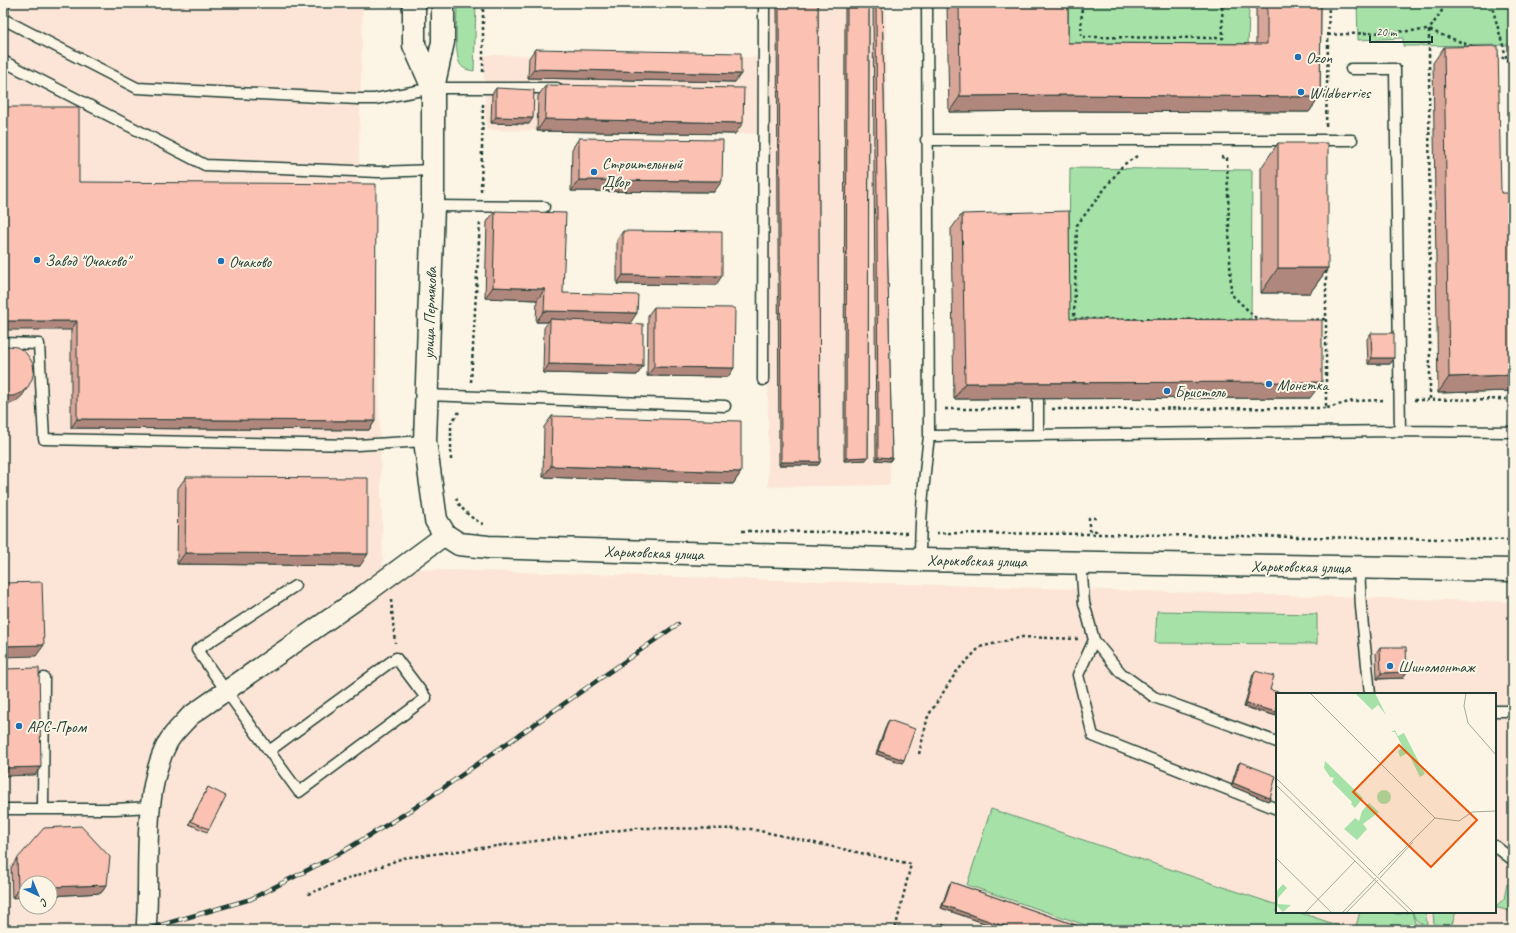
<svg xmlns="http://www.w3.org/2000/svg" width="1516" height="933" viewBox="0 0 1516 933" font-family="Caveat,sans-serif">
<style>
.built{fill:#fce5d6;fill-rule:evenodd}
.green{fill:#a6e2a8;stroke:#62906e}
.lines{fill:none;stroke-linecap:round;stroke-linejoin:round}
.lane-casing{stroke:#1f3d34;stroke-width:13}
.street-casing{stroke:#1f3d34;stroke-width:22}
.secondary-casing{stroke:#1f3d34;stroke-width:25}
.path{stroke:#1f3d34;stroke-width:2.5;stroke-dasharray:3 3;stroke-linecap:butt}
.lane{stroke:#fcf5e5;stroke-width:10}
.street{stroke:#fcf5e5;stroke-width:19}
.secondary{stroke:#fcf5e5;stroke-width:22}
.rail-casing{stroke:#1f3d34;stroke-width:4.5}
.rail{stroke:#fcf5e5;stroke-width:3;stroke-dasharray:9;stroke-linecap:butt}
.wall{fill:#d8a699;stroke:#1f3d34}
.shaded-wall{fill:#b0877d;stroke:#1f3d34}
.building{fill:#fbc1b2;stroke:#1f3d34}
.poi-dot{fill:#1f6fb2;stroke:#fcf5e5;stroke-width:1.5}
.labels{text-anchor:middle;stroke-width:4;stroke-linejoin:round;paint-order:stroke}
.poi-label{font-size:16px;fill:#1f3d34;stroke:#fcf5e5;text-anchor:start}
.street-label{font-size:16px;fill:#1f3d34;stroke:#fcf5e5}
.inset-road{fill:none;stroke:#a4ab9e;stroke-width:1}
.view{fill:#e8590c;fill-opacity:0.15;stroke:#e8590c;stroke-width:2}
.inset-edge{fill:none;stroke:#1f3d34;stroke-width:2}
</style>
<rect width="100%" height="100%" fill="#fcf5e5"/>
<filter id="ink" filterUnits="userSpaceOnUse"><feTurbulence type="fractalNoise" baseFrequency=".025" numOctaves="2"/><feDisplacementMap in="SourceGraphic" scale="8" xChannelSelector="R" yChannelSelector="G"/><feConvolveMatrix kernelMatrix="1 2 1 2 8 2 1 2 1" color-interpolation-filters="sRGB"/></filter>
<g filter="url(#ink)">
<!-- built -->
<path class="built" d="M 3,3 L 363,3 L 358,186 L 374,187 L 383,568 L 1513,602 L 1513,930 L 3,930 ZM 1277,694 L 1495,694 L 1495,912 L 1277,912 ZM 26,883 L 50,883 L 50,907 L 26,907 Z
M 768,3 L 886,3 L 890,485 L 768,487 L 768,133 L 735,134 L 486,130 L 483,55 L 767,57 Z"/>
<!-- green -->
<path class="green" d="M 457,3 L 476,3 L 474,71 C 468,70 463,69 460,64 C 454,53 457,17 457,3 Z
M 1066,3 L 1249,3 L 1248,49 L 1066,48 Z
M 1357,3 L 1513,3 L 1513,45 L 1403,46 L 1403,38 L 1358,40 Z
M 1070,168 L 1252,170 L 1251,325 L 1068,324 Z
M 1157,611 L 1317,614 L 1317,644 L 1155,643 Z
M 991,809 L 1277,905 L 1277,912 L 1298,912 L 1352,930 L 1100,930 L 967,885 Z
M 1507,884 L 1513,888 L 1513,912 L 1495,907 L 1504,899 Z
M 1360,912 L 1392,912 C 1399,917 1404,912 1412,912 L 1415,923 L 1422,927 L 1430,929 L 1434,925 L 1433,912 L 1456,912 L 1450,930 L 1369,930 L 1356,926 Z
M 1413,912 L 1425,912 L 1427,923 L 1426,925 C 1418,924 1414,919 1413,912 Z"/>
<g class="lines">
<defs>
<path id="lane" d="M 3,3 L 3,19 L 137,88 L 358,99 L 375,99 L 433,88 L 557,88
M 3,61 L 205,165 L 379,172 L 433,170
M 926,140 L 1352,140
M 433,206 L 544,207
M 3,343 L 39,344 L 44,439 L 357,445 L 425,441
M 763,380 L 764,3
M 426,395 L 725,406
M 1038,398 L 1038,435
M 1400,431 L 1513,432
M 929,436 L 1400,431 L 1395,69 L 1351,69
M 920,560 C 920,518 924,477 929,436 L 927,3
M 1081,562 L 1084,603 L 1094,640 L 1121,673 L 1154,697 L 1277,742
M 1359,567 L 1361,607 L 1370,694
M 1094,640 L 1078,675 L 1093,736 L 1277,809
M 1495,711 L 1513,711
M 269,751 L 299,792 L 426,698 L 396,658 L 269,751 L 197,650 L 295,586
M 3,809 L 115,809 L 150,807
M 43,809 L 44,678
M 1495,846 L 1513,860"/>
<path id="street" d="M 146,930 C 151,872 140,794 168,742 C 173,733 183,724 190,716 L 365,594 L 445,535"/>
<path id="secondary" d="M 414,3 L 414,45 L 433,88
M 443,3 L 443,42 L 433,88 L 433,206 L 425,441 L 436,520 L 445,535 L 459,544 L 488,547 L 920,560 L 1513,570"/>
</defs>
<!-- lane casing -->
<use href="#lane" class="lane-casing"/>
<!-- street casing -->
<use href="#street" class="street-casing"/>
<!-- secondary casing -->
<use href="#secondary" class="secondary-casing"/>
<!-- path -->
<path class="path" d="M 483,3 L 483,73
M 1082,3 L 1081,37 L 1223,38 L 1222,3
M 1491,3 L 1507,60
M 1328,35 L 1429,30 L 1474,47
M 1496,55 L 1513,62
M 1326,126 L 1329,3
M 1137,156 L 1123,165 L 1077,225 L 1074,319 L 1279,320
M 1221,157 L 1227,158 L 1231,294 L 1258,320
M 481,191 L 483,104
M 1310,320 L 1326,319
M 471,382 L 480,222
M 1430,399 L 1429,30 L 1447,3
M 1414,400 L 1513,399
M 1327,408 L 1353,401 L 1385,400
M 945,409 L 1023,409
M 1052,409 L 1326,408 L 1326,269
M 451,460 L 451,423 L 459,412
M 456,498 C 461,510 472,519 483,524
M 1096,518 L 1089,518 L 1089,530 L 1096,531 L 1096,534
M 742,531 L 907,533
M 936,533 L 1096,534 L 1513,540
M 391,600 L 395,643
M 919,754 L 928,716 L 957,671 L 980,647 L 1022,637 L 1078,639
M 308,894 L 403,858 L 637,828 L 751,829 L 911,864 L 895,930"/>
<!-- lane -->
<use href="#lane" class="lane"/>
<!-- street -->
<use href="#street" class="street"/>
<!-- secondary -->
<use href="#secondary" class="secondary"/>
<defs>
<path id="rail" d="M 144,930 L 251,899 L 337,855 L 413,809 L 678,624"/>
</defs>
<!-- rail casing -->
<use href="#rail" class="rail-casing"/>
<!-- rail -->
<use href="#rail" class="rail"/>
</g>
<!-- wall -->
<path class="wall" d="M 777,3 L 818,3 L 820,462 L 818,465 L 779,465 Z
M 845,3 L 869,3 L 868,457 L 866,460 L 844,461 Z
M 873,3 L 882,3 L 892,458 L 890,461 L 876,460 Z
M 947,3 L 1068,3 L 1068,43 L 1256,44 L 1256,3 L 1321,3 L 1320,97 L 1309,112 L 1057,111 L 949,112 Z
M 1444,47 L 1501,193 L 1513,391 L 1438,393 L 1433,63 Z
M 535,49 L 735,82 L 528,78 L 529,58 Z
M 546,85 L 735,134 L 537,131 L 538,96 Z
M 496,88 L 529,124 L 491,123 L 492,94 Z
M 579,138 L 714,192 L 571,191 L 572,149 Z
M 1278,143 L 1328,268 L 1310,293 L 1261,293 L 1261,168 Z
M 79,182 L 375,421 L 369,430 L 71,428 L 71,330 Z
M 495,211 L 563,293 L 630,323 L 643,366 L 637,375 L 543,373 L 544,328 L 548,322 L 536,322 L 537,300 L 485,298 L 487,222 Z
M 962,214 L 1070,319 L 1310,398 L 954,399 L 951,229 Z
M 623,231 L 716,285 L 617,284 L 617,240 Z
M 654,307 L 728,377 L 647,376 L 648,315 Z
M 1371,333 L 1394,358 L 1390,364 L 1368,364 L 1367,339 Z
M 552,416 L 741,472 L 733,484 L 543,477 L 544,427 Z
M 186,477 L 360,566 L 177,564 L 178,488 Z
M 1380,647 L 1403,678 L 1377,679 L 1376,653 Z
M 1255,671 L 1270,690 L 1277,694 L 1277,716 L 1244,707 L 1253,674 Z
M 889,720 L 904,760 L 902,763 L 876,754 L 887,723 Z
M 1240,762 L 1270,798 L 1268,801 L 1231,786 L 1238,764 Z
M 208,787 L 209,829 L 207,832 L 189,824 Z
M 17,859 L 107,885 L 101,893 L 50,896 L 50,883 L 12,898 L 11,868 Z
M 951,882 L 1090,930 L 1004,930 L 941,908 L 949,885 Z"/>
<!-- shaded-wall -->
<path class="shaded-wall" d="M 534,69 L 741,74 L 735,82 L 528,78 Z
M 1068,95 L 1320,97 L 1309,112 L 1057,111 L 949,112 L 960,96 Z
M 496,117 L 533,118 L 529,124 L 491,123 Z
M 545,119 L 743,123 L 735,134 L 537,131 Z
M 579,180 L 722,181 L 714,192 L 571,191 Z
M 1278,268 L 1328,268 L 1310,293 L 1261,293 Z
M 623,275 L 722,276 L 716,285 L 617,284 Z
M 493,287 L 545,289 L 537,300 L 485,298 Z
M 544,311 L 637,313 L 629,325 L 550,319 L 548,322 L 536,322 Z
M 3,321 L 77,321 L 71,330 L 3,330 Z
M 1372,358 L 1394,358 L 1390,364 L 1368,364 Z
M 549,364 L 643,366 L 637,375 L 543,373 Z
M 654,367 L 734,368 L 728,377 L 647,376 Z
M 1513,375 L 1513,391 L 1438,393 L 1449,377 Z
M 1322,382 L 1310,398 L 954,399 L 965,383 Z
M 28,387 L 22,396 L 15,402 L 7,405 L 3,405 L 3,396 Z
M 77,419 L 375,421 L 369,430 L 71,428 Z
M 868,457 L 866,460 L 844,461 L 846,458 Z
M 878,457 L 892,458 L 890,461 L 876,460 Z
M 781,462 L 820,462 L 818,465 L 779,465 Z
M 551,466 L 741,472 L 733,484 L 543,477 Z
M 185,553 L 368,554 L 360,566 L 177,564 Z
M 44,645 L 36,656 L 3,657 L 3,646 Z
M 1407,672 L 1403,678 L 1377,679 L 1381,673 Z
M 1246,704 L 1277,712 L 1277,716 L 1244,707 Z
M 878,751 L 904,760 L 902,763 L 876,754 Z
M 41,767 L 35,775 L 3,776 L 3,768 Z
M 1233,783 L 1270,798 L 1268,801 L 1231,786 Z
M 107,885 L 101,893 L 50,896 L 50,887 Z
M 26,888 L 26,897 L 12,898 L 18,889 Z
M 943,905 L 1015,930 L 1004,930 L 941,908 Z"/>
<!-- building -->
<path class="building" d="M 779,3 L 818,3 L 820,462 L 781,462 Z
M 847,3 L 869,3 L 868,457 L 846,458 Z
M 876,3 L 882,3 L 892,458 L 878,457 Z
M 959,3 L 1068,3 L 1068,43 L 1267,44 L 1267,3 L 1321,3 L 1320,97 L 1068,95 L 960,96 Z
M 1498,46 L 1501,193 L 1513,193 L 1513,375 L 1449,377 L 1444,47 Z
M 535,49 L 741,53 L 741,74 L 534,69 Z
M 546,85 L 744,88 L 743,123 L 545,119 Z
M 496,88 L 534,90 L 533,118 L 496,117 Z
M 3,107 L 79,107 L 79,182 L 376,184 L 375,421 L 77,419 L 77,321 L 3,321 Z
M 579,138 L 723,140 L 722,181 L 579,180 Z
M 1278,143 L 1328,143 L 1328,268 L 1278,268 Z
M 495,211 L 566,213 L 563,293 L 638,295 L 637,313 L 544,311 L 545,289 L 493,287 Z
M 1069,211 L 1070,319 L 1322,320 L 1322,382 L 965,383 L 962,214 Z
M 623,231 L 722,232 L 722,276 L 623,275 Z
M 654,307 L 735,308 L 734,368 L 654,367 Z
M 550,319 L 643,324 L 643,366 L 549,364 Z
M 1371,333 L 1394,333 L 1394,358 L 1372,358 Z
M 8,346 L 17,347 L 24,351 L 29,357 L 33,364 L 34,371 L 32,379 L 28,387 L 21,393 L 13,396 L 3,396 L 3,347 Z
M 552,416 L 741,421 L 741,472 L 551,466 Z
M 186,477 L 368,478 L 368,554 L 185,553 Z
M 42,582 L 44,645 L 3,646 L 3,583 Z
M 1380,647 L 1406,647 L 1407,672 L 1381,673 Z
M 39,668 L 41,767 L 3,768 L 3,669 Z
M 1255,671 L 1274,676 L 1270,690 L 1287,694 L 1277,694 L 1277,712 L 1246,704 Z
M 889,720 L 915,729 L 904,760 L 878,751 Z
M 1240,762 L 1276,776 L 1270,798 L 1233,783 Z
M 208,787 L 226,796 L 209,829 L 191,821 Z
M 81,826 L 110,857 L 107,885 L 50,887 L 50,883 L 26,883 L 26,888 L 18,889 L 17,859 L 44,828 Z
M 951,882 L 1090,930 L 1015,930 L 943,905 Z
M 939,923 L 959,930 L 936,930 Z"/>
</g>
<!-- markers -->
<g class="poi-dot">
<circle cx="1298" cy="57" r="4"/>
<circle cx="1301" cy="92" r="4"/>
<circle cx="594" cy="172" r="4"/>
<circle cx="37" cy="260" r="4"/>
<circle cx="221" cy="261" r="4"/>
<circle cx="1269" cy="384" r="4"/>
<circle cx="1167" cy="391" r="4"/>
<circle cx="1390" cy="666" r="4"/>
<circle cx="19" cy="726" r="4"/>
</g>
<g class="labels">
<!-- poi labels -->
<g class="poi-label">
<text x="1306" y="63">Ozon</text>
<text x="1309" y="98">Wildberries</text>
<text x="602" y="169">Строительный<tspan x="602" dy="18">Двор</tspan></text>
<text x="45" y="266">Завод "Очаково"</text>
<text x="229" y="267">Очаково</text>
<text x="1277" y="390">Монетка</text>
<text x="1175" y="397">Бристоль</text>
<text x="1398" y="672">Шиномонтаж</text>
<text x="27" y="732">АРС-Пром</text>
</g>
<!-- street labels -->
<g class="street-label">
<text transform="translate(429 313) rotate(-88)" y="6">улица Пермякова</text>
<text transform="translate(654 552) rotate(2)" y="6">Харьковская улица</text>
<text transform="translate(977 560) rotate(1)" y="6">Харьковская улица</text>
<text transform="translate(1301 566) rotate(1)" y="6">Харьковская улица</text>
</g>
</g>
<!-- overview -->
<g transform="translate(1276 693)">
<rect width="220" height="220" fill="#fcf5e5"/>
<path d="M 79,0 L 99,0 L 110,22 L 102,12 L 96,17 ZM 119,37 L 122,43 L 128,40 L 149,81 L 144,84 L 132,60 L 124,64 L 122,58 L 127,55 L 119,39 L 115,39 ZM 49,68 L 87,105 L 79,115 L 75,111 L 76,109 L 56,89 L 58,85 L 54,84 L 48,75 ZM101 104a7 7 0 1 1 14 0a7 7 0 1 1-14 0ZM 93,110 L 103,119 L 87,131 L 91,136 L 81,147 L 68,136 L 79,125 L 83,128 L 86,118 ZM 7,191 L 11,195 L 2,205 L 2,211 L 15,212 L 7,219 L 0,212 L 0,199 Z" fill="#a6e2a8"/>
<path class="inset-road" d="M 34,0 L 159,125M 190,0 L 188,13 L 192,30 L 220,62M 0,85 L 138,220M 0,92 L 133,220M 159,125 L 183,128 L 196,119 L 220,118M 0,165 L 56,220M 102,182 L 159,125M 104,185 L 137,149M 29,220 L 79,168M 66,220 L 100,185M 70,220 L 102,187"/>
<path class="view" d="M 123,52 L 201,127 L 155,174 L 77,99 Z"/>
<rect width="220" height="220" class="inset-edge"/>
</g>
<!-- margin -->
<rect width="1516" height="933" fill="none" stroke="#fcf5e5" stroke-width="16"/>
<rect x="8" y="8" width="1500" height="917" fill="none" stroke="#1f3d34" stroke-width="1.5" filter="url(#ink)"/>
<!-- north arrow -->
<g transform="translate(38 895) rotate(136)"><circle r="19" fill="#fcf5e5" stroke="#a4ab9e"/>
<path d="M0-3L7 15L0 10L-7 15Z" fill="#1f6fb2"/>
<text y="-6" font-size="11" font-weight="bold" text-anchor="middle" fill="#1f3d34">С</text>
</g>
<!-- scale -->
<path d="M1370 36v6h62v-6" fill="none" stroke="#1f3d34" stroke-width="2"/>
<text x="1376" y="36" font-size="12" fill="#1f3d34" stroke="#fcf5e5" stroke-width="3" paint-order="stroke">20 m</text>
</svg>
